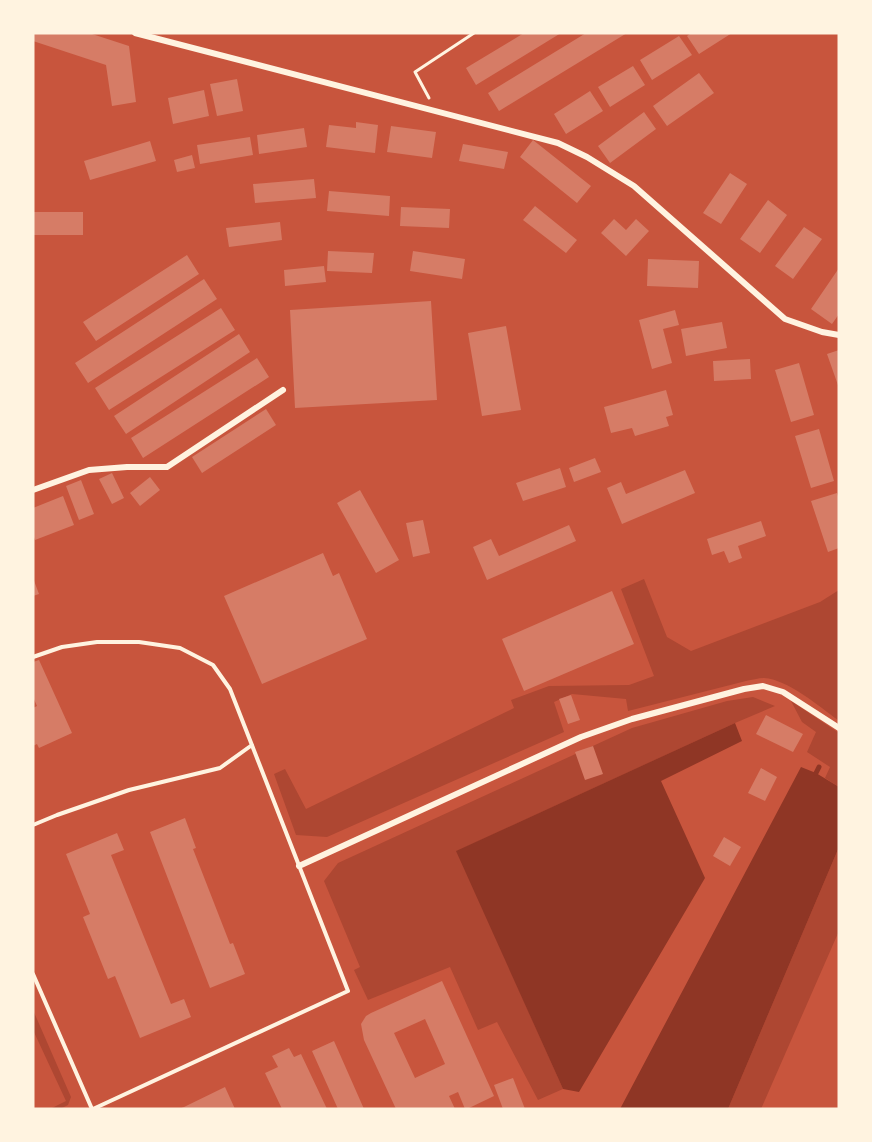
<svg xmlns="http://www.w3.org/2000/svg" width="872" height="1142" viewBox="0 0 872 1142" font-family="'Noto Sans',sans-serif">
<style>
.green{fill:#ae4732}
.water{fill:#8f3625}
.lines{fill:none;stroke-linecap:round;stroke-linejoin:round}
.stream{stroke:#8f3625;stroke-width:5}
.building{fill:#d67c66;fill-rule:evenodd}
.path{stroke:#fff3e0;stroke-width:3}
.service{stroke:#fff3e0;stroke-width:4}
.minor{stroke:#fff3e0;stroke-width:6}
</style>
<rect width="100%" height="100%" fill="#c8553d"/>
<!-- green -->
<path class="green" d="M 644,579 L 667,637 L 691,651 L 820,602 L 839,590 L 838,720 C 820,707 787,679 764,678 C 758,678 752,680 746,681 L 628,711 L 626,699 L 572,694 L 554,702 L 564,732 L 327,837 L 296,835 L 274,774 L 285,769 L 306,809 L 514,708 L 511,700 L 549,686 L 629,685 L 654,676 L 621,589 Z
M 753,697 L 775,706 L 735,723 L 457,851 L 563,1089 L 538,1100 L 497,1022 L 478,1030 L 450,967 L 368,1000 L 354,970 L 360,967 L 324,881 L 338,863 L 632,728 L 727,701 Z
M 791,701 L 839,733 L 839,787 L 825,778 L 830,767 L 807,752 L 816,732 L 802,722 Z
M 839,847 L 839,931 L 761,1109 L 728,1109 Z
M 33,1010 L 71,1097 L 68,1105 L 60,1109 L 50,1109 L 66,1101 L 33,1030 Z"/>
<!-- water -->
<path class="water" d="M 735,723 L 742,741 L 661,781 L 705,878 L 579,1092 L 563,1089 L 456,851 Z
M 801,767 L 816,773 L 839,787 L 839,847 L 728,1109 L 620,1109 Z"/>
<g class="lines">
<!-- stream -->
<path class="stream" d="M 816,773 L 819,767"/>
</g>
<!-- building -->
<path class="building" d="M 33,33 L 89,33 L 129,46 L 136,102 L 112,106 L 106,65 L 33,41 Z
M 524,33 L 561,33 L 476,85 L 466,68 Z
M 586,33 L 627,33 L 499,111 L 488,93 Z
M 691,33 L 732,33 L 699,54 L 687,36 Z
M 679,36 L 692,55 L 652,80 L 640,60 Z
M 633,66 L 645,85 L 610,107 L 598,87 Z
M 699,73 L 714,93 L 667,126 L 653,106 Z
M 237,79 L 243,111 L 217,116 L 210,84 Z
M 204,90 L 209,116 L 173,124 L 168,98 Z
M 590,91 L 603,111 L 566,134 L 554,114 Z
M 644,112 L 656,129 L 610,163 L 598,146 Z
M 356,122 L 378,125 L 375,153 L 326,147 L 329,125 L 356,128 Z
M 391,126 L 436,132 L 432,158 L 387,152 Z
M 304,128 L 307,147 L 259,154 L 257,135 Z
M 250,137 L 253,155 L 200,164 L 197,145 Z
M 533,140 L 591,186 L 577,203 L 520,157 Z
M 150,141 L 156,161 L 90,180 L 84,161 Z
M 463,144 L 508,152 L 504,169 L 459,161 Z
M 192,155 L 195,168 L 177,172 L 174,160 Z
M 730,173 L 747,184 L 721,224 L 703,213 Z
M 314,179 L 316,198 L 255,203 L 253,184 Z
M 329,191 L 390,196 L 389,216 L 327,211 Z
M 768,200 L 787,215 L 760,253 L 740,239 Z
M 535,206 L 577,240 L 566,253 L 523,220 Z
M 401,207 L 450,209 L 449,228 L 400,226 Z
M 33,212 L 83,212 L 83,235 L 33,235 Z
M 614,219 L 626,230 L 636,219 L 649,231 L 626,256 L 601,233 Z
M 280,222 L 282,240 L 229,247 L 226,228 Z
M 804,227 L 822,239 L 793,279 L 775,266 Z
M 328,251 L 374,253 L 372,273 L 327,271 Z
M 413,251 L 465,259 L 462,279 L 410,271 Z
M 187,255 L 199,274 L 96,341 L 83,322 Z
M 648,259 L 699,261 L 698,288 L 647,286 Z
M 324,266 L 326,282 L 285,286 L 284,270 Z
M 839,268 L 839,314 L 832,324 L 811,309 Z
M 204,279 L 217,299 L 88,383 L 75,363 Z
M 431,301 L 437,400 L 295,408 L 290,310 Z
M 221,308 L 235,330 L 109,410 L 95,388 Z
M 675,310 L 679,325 L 663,329 L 672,363 L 652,369 L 639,320 Z
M 722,322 L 727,348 L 686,356 L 681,329 Z
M 506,326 L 521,410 L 482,416 L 468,333 Z
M 239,334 L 250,352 L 126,434 L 114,416 Z
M 839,350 L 839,388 L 827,354 Z
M 257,358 L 269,377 L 143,458 L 131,438 Z
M 750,359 L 751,379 L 714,381 L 713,361 Z
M 799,363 L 814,415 L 791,422 L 775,370 Z
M 666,390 L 673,415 L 666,417 L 669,426 L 635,436 L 632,428 L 611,433 L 604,407 Z
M 266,409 L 276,425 L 202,473 L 192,457 Z
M 819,429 L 834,481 L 811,488 L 795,436 Z
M 595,458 L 601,472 L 574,482 L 569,468 Z
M 560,468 L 566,487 L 523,501 L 516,483 Z
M 685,470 L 695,493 L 622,524 L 607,488 L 621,482 L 626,494 Z
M 112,473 L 124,498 L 112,504 L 99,479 Z
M 150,477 L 160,490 L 140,506 L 130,493 Z
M 81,480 L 94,514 L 79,520 L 66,486 Z
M 360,490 L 399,560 L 376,573 L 337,503 Z
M 837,493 L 839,499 L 839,548 L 828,552 L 811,501 Z
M 63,496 L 74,525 L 35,540 L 33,535 L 33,508 Z
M 423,520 L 430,553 L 413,557 L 406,523 Z
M 761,521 L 766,536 L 738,546 L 742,558 L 729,563 L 724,551 L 712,555 L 707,539 Z
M 569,525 L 576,541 L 487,580 L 473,547 L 491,539 L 499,556 Z
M 323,553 L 333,576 L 339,573 L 367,639 L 262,684 L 224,596 Z
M 33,578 L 39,594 L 33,596 Z
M 612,591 L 634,644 L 524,691 L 502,639 Z
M 39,660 L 72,733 L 39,748 L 37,744 L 33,746 L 33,708 L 37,706 L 33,697 L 33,662 Z
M 571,695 L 580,720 L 568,724 L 559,699 Z
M 766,715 L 803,734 L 793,752 L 756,734 Z
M 593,746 L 603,774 L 585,780 L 575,752 Z
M 761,768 L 777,777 L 765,801 L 748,793 Z
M 185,818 L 196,848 L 193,849 L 230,944 L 233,943 L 245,974 L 210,988 L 150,832 Z
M 117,833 L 124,850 L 111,855 L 171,1004 L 184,999 L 191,1017 L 140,1038 L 115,976 L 108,979 L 83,917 L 90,914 L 66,854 Z
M 724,837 L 741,847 L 730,866 L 713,856 Z
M 442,981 L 494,1096 L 467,1109 L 465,1109 L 458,1092 L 449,1096 L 455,1109 L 424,1109 L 424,1108 L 421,1109 L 396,1109 L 364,1040 L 361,1024 L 366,1016 L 371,1013 ZM 425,1019 L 445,1064 L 415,1078 L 394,1033 Z
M 334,1041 L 364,1109 L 338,1109 L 312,1051 Z
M 289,1048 L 294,1057 L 301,1054 L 327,1109 L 282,1109 L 265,1073 L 278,1067 L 272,1056 Z
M 513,1078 L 525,1109 L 503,1109 L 494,1085 Z
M 225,1087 L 235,1109 L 179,1109 L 184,1107 Z"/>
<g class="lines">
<!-- path -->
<path class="path" d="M 429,98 L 415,72 L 474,33"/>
<!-- service -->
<path class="service" d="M 33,657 L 62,647 L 97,642 L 139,642 L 180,648 L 213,665 L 230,689 L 348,991 L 93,1109
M 33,825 L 57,815 L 129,790 L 220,768 L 252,745
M 33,974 L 92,1109"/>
<!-- minor -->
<path class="minor" d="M 135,33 L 558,143 L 587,157 L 634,186 L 785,319 L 822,332 L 839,335
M 33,490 L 89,470 L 127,467 L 167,467 L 283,390
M 299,866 L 581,737 L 632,719 L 744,689 L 763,686 L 783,692 L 839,728"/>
</g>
<!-- border -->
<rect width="872" height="1142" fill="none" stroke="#fff3e0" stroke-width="69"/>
</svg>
